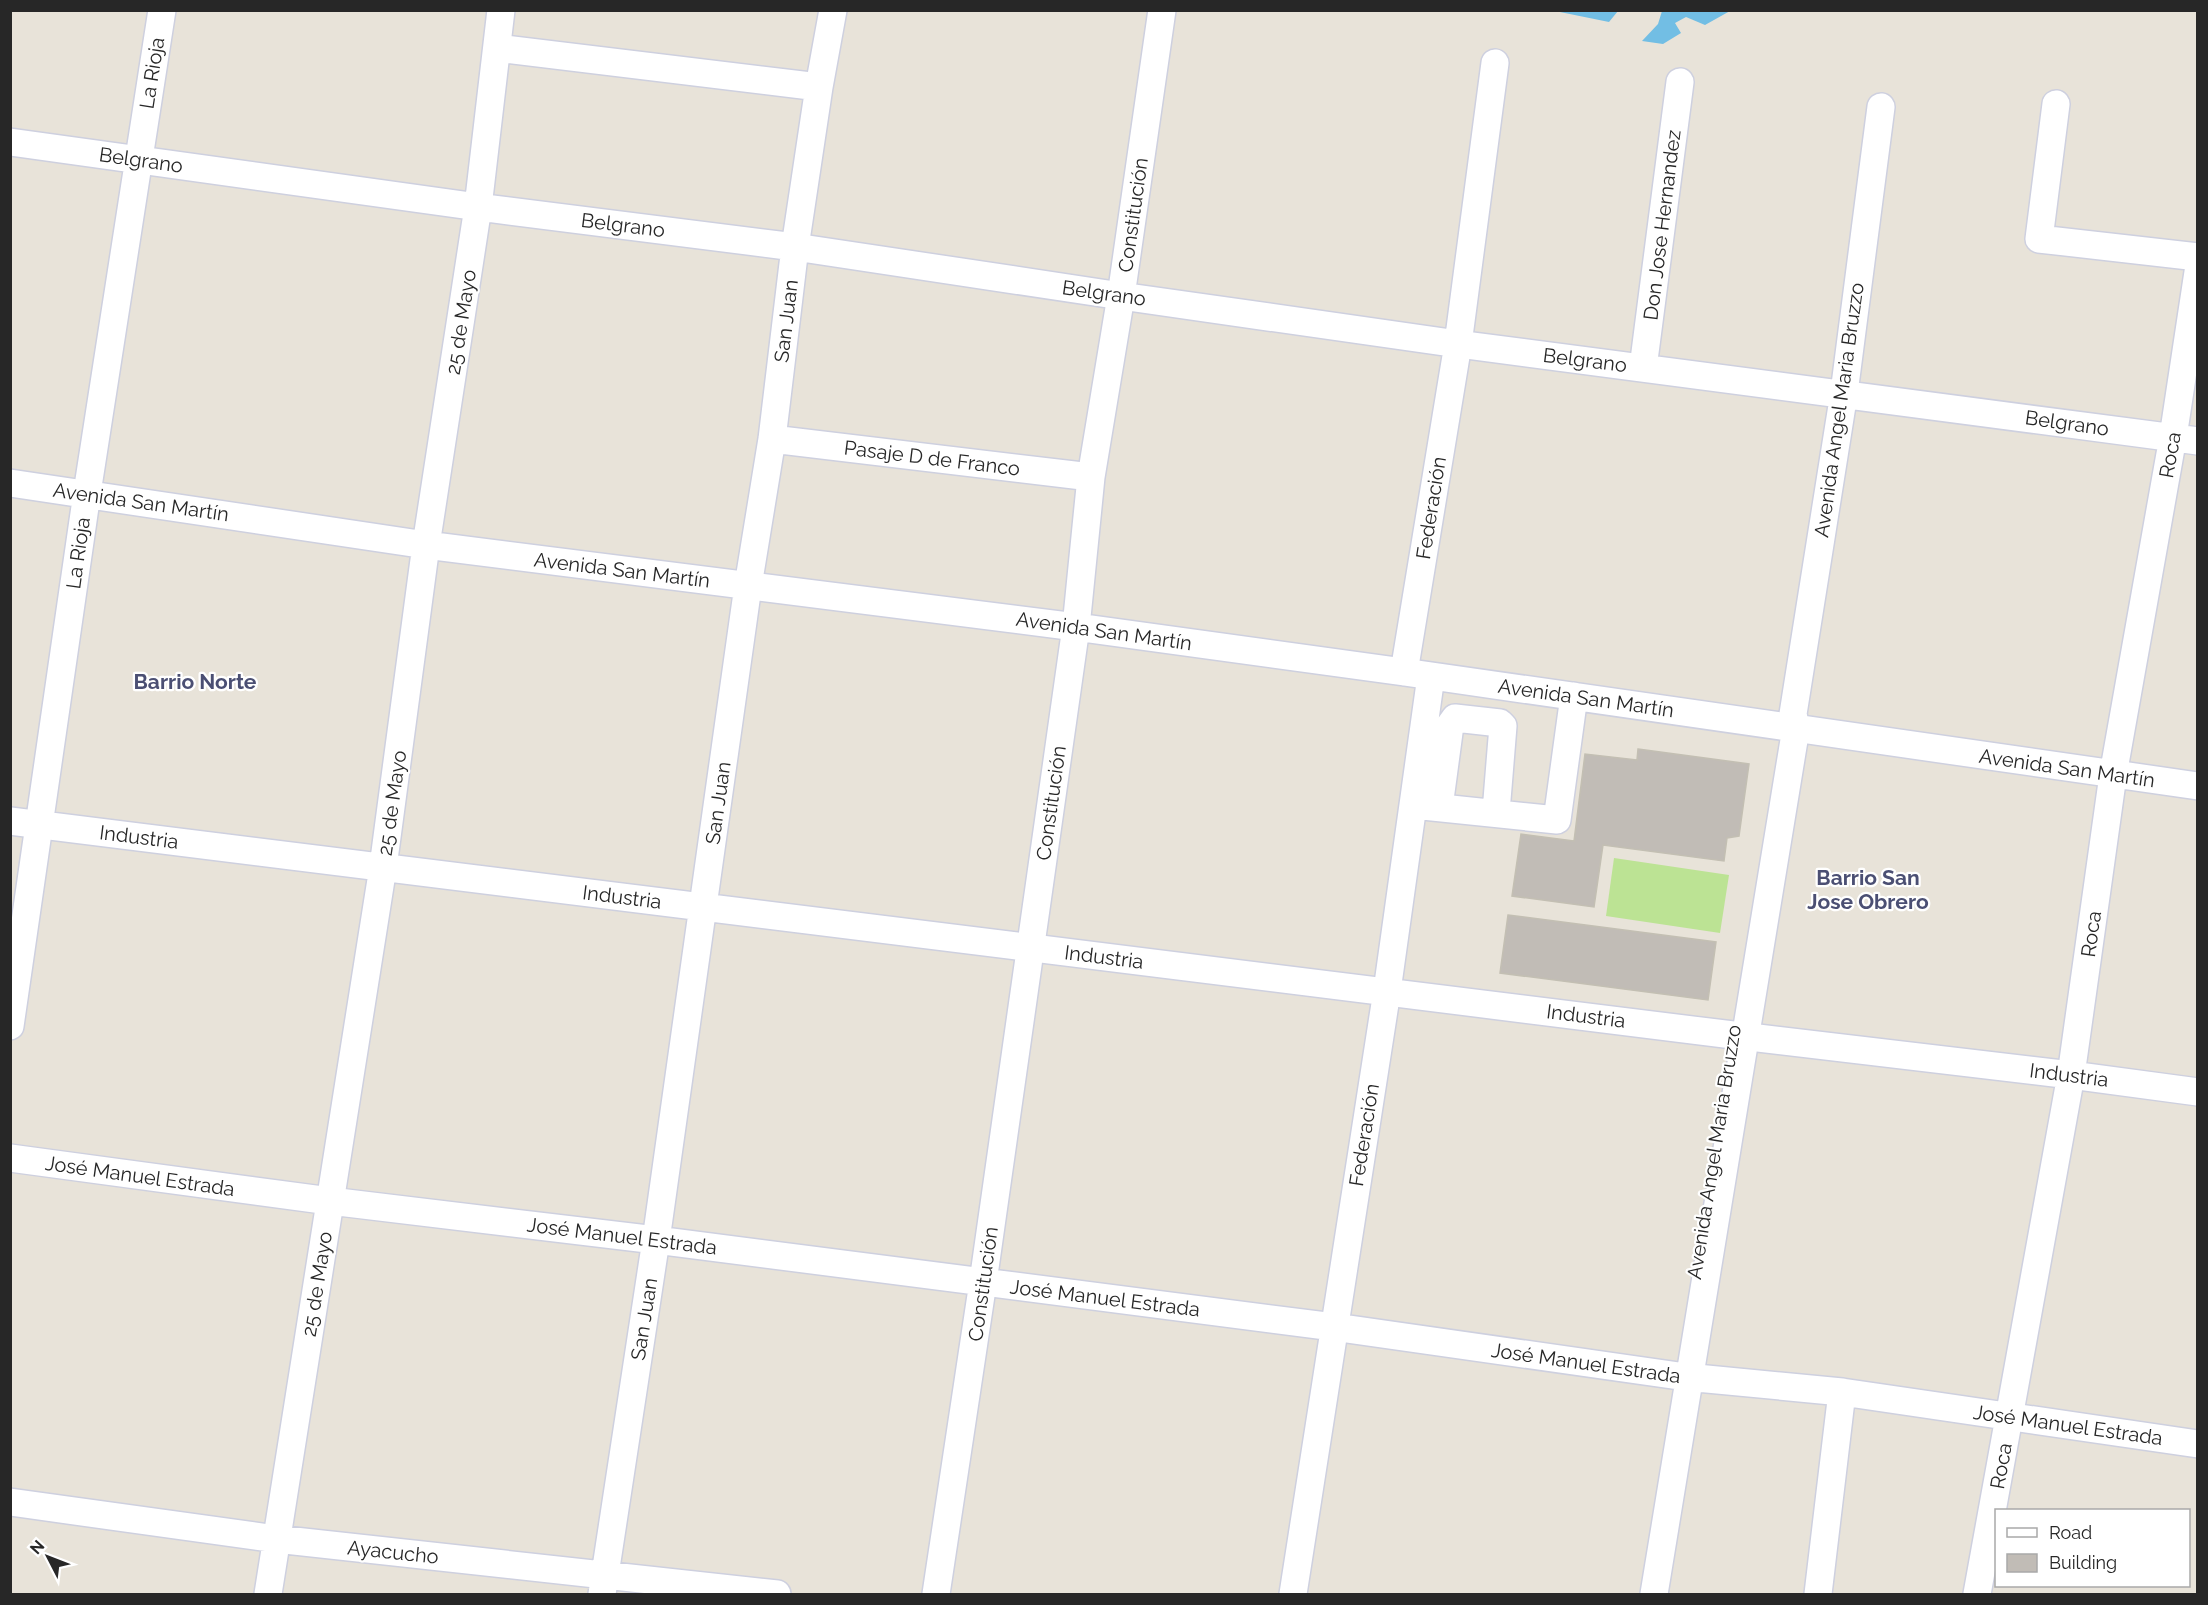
<svg xmlns="http://www.w3.org/2000/svg" width="2208" height="1605" viewBox="0 0 2208 1605" font-family="Raleway,sans-serif">
<style>
.pitch{fill:#bce394}
.water{fill:#72bee4}
.building{fill:#c1bcb6;stroke:#c3bfb3;stroke-width:1.5}
.lines{fill:none;stroke-linecap:round;stroke-linejoin:round}
.minor-casing{stroke:#ced0df;stroke-width:30}
.minor{stroke:#fff;stroke-width:27}
.labels{text-anchor:middle;stroke-width:4.5;stroke-linejoin:round;paint-order:stroke}
.street-label{font-size:20px;fill:#272727;stroke:#fff}
.neighbourhood-label{font-size:21px;font-weight:bold;fill:#4b4f73;stroke:#fff}
</style>
<rect width="100%" height="100%" fill="#e8e3d9"/>
<!-- pitch -->
<path class="pitch" d="M 1614,858 L 1729,875 L 1720,933 L 1606,916 Z"/>
<!-- water -->
<path class="water" d="M 1555,11 L 1618,11 L 1609,22 Z
M 1662,11 L 1662,10 L 1730,11 L 1705,25 L 1686,17 L 1675,23 L 1681,33 L 1663,44 L 1642,41 L 1658,24 Z"/>
<!-- building -->
<path class="building" d="M 1638,749 L 1749,764 L 1739,836 L 1727,838 L 1724,861 L 1603,845 L 1594,907 L 1512,896 L 1521,834 L 1574,841 L 1585,754 L 1637,760 Z
M 1508,915 L 1716,942 L 1708,1000 L 1500,973 Z"/>
<g class="lines">
<defs>
<path id="minor" d="M 497,48 L 819,87
M 2056,104 L 2039,239 L 2198,257
M 10,142 L 478,207 L 795,247 L 1121,296 L 1458,344 L 2198,441
M 1643,368 L 1680,82
M 772,439 L 1091,477
M 10,483 L 426,545 L 1076,627 L 1404,672 L 2198,786
M 1404,672 L 1458,344 L 1495,63
M 1413,805 L 1557,820 L 1574,696
M 1439,807 L 1450,725 L 1455,718 L 1500,723 L 1503,726 L 1496,812
M 10,821 L 1733,1035 L 2071,1075 L 2198,1092
M 10,1026 L 87,493 L 162,10
M 10,1158 L 330,1201 L 656,1240 L 1334,1327 L 1686,1377 L 1842,1392 L 2198,1444
M 10,1502 L 276,1539 L 777,1594
M 268,1594 L 383,867 L 426,545 L 478,207 L 501,10
M 602,1594 L 656,1240 L 748,586 L 772,439 L 795,247 L 819,87 L 833,10
M 936,1594 L 983,1282 L 1076,627 L 1091,477 L 1121,296 L 1162,10
M 1293,1594 L 1387,991 L 1431,676
M 1654,1594 L 1796,728 L 1793,714 L 1844,393 L 1881,107
M 1818,1594 L 1842,1392
M 1977,1594 L 2071,1075 L 2113,775 L 2173,437 L 2198,272"/>
</defs>
<!-- minor casing -->
<use href="#minor" class="minor-casing"/>
<!-- minor -->
<use href="#minor" class="minor"/>
</g>
<g class="labels">
<!-- street labels -->
<g class="street-label">
<text transform="translate(152 73) rotate(-81)" y="7">La Rioja</text>
<text transform="translate(141 160) rotate(8)" y="7">Belgrano</text>
<text transform="translate(1133 215) rotate(-82)" y="7">Constitución</text>
<text transform="translate(623 225) rotate(7)" y="7">Belgrano</text>
<text transform="translate(1662 225) rotate(-83)" y="7">Don Jose Hernandez</text>
<text transform="translate(1104 293) rotate(8)" y="7">Belgrano</text>
<text transform="translate(786 321) rotate(-83)" y="7">San Juan</text>
<text transform="translate(461 322) rotate(-81)" y="7">25 de Mayo</text>
<text transform="translate(1585 360) rotate(7)" y="7">Belgrano</text>
<text transform="translate(1839 410) rotate(-82)" y="7">Avenida Angel Maria Bruzzo</text>
<text transform="translate(2067 423) rotate(8)" y="7">Belgrano</text>
<text transform="translate(2170 455) rotate(-80)" y="7">Roca</text>
<text transform="translate(932 458) rotate(7)" y="7">Pasaje D de Franco</text>
<text transform="translate(141 502) rotate(8)" y="7">Avenida San Martín</text>
<text transform="translate(1431 508) rotate(-81)" y="7">Federación</text>
<text transform="translate(78 553) rotate(-82)" y="7">La Rioja</text>
<text transform="translate(622 570) rotate(7)" y="7">Avenida San Martín</text>
<text transform="translate(1104 631) rotate(8)" y="7">Avenida San Martín</text>
<text transform="translate(1586 698) rotate(8)" y="7">Avenida San Martín</text>
<text transform="translate(2067 768) rotate(8)" y="7">Avenida San Martín</text>
<text transform="translate(392 803) rotate(-82)" y="7">25 de Mayo</text>
<text transform="translate(718 803) rotate(-82)" y="7">San Juan</text>
<text transform="translate(1051 803) rotate(-82)" y="7">Constitución</text>
<text transform="translate(139 837) rotate(7)" y="7">Industria</text>
<text transform="translate(622 897) rotate(7)" y="7">Industria</text>
<text transform="translate(2091 934) rotate(-82)" y="7">Roca</text>
<text transform="translate(1104 957) rotate(7)" y="7">Industria</text>
<text transform="translate(1586 1016) rotate(7)" y="7">Industria</text>
<text transform="translate(2069 1075) rotate(7)" y="7">Industria</text>
<text transform="translate(1364 1135) rotate(-81)" y="7">Federación</text>
<text transform="translate(1714 1152) rotate(-81)" y="7">Avenida Angel Maria Bruzzo</text>
<text transform="translate(140 1176) rotate(8)" y="7">José Manuel Estrada</text>
<text transform="translate(622 1236) rotate(7)" y="7">José Manuel Estrada</text>
<text transform="translate(317 1284) rotate(-81)" y="7">25 de Mayo</text>
<text transform="translate(983 1284) rotate(-82)" y="7">Constitución</text>
<text transform="translate(1105 1298) rotate(7)" y="7">José Manuel Estrada</text>
<text transform="translate(644 1319) rotate(-81)" y="7">San Juan</text>
<text transform="translate(1586 1363) rotate(8)" y="7">José Manuel Estrada</text>
<text transform="translate(2068 1425) rotate(8)" y="7">José Manuel Estrada</text>
<text transform="translate(2001 1466) rotate(-80)" y="7">Roca</text>
<text transform="translate(393 1552) rotate(6)" y="7">Ayacucho</text>
</g>
<!-- neighbourhood labels -->
<g class="neighbourhood-label">
<text x="195" y="689">Barrio Norte</text>
<text x="1868" y="885">Barrio San<tspan x="1868" dy="24">Jose Obrero</tspan></text>
</g>
</g>
<!-- border -->
<rect width="2208" height="1605" fill="none" stroke="#272727" stroke-width="24"/>
<!-- legend -->
<rect x="1995" y="1509" width="195" height="78" fill="#ffffff" stroke="#a9a9a9" stroke-width="1.5"/>
<rect x="2007" y="1528" width="30" height="9" fill="#ffffff" stroke="#a9a9a9" stroke-width="1.5"/>
<text x="2049" y="1539" font-size="18" fill="#272727">Road</text>
<rect x="2007" y="1554" width="30" height="18" fill="#c1bcb6" stroke="#a9a9a9" stroke-width="1.5"/>
<text x="2049" y="1569" font-size="18" fill="#272727">Building</text>
<!-- north arrow -->
<g transform="translate(48 1557) rotate(312)" stroke="#ffffff" stroke-width="4.5" paint-order="stroke">
<path d="M0-4.5L10 22L0 15L-10 22Z" fill="#272727"/>
<text y="-9" font-size="16" font-weight="bold" text-anchor="middle" fill="#272727">N</text>
</g>
</svg>
